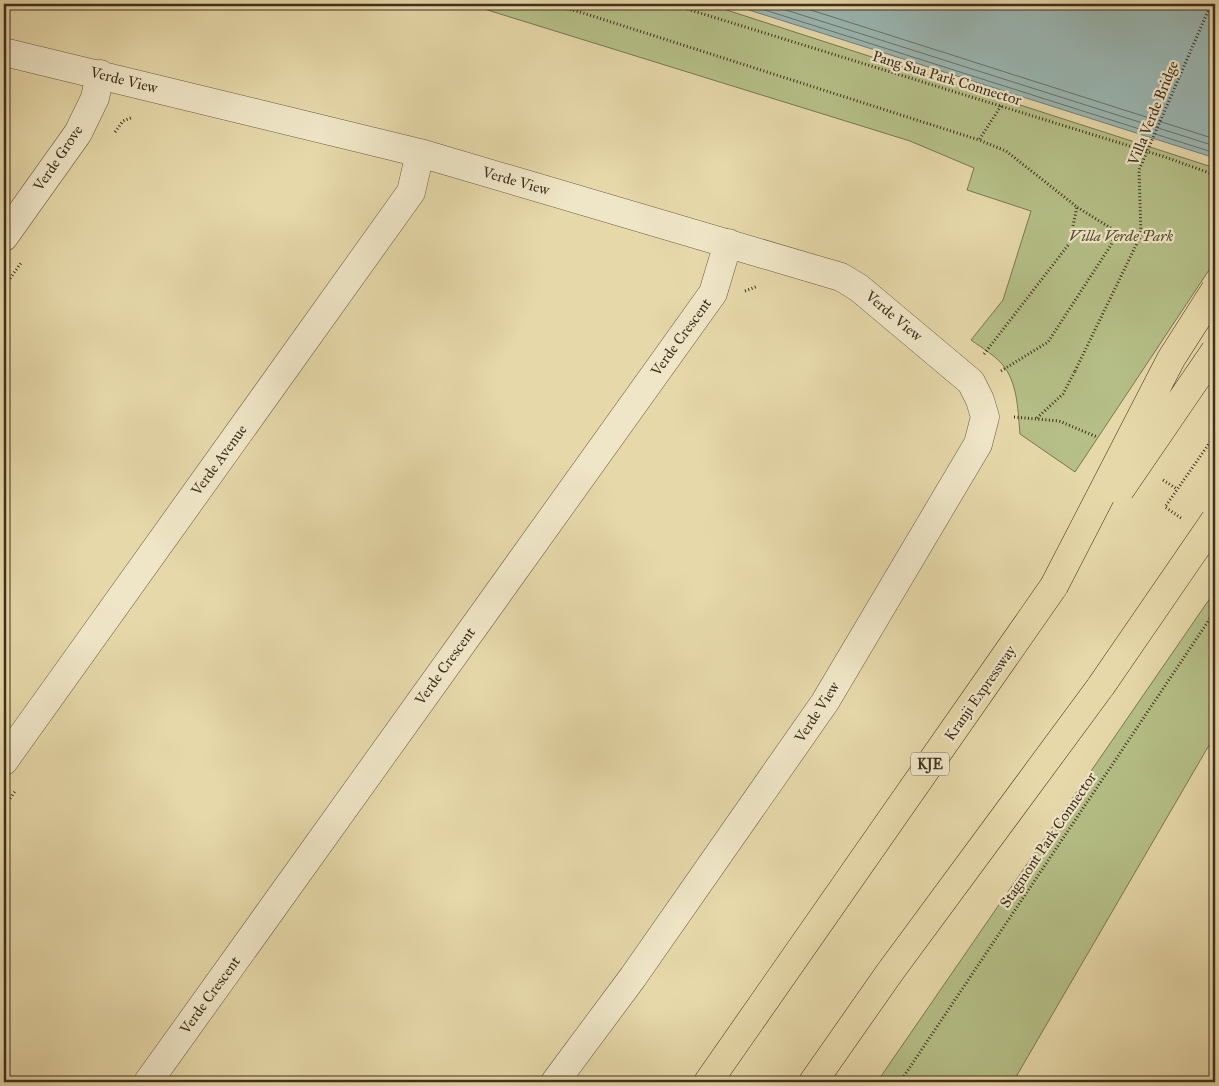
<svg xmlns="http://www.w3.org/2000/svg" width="1219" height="1086" viewBox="0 0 1219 1086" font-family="'IM FELL Great Primer',serif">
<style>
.green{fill:#b5bf87;stroke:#7a7752}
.water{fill:#9ab7b3;stroke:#768177}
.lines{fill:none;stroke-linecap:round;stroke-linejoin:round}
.shore{stroke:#6d7368;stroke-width:1}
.minor-casing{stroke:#6a5940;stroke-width:29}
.highway-casing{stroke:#402f1d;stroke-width:29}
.path{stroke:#402f1d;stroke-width:3;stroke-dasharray:1 2.5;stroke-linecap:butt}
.minor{stroke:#efe6c7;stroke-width:28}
.highway{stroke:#e6d8a9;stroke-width:28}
.highway-bridge-casing{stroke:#402f1d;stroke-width:29;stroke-linecap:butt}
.path-bridge{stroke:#402f1d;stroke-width:3;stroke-dasharray:1 2.5;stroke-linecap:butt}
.highway-bridge{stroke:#e6d8a9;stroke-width:28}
.labels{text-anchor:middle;stroke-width:4.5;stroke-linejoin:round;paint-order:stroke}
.shield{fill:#efe6c7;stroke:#746650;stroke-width:1}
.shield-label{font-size:14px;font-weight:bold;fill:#402f1d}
.street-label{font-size:15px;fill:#402f1d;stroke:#efe6c7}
.park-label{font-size:15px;font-style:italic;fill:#574c32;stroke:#efe6c7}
</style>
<rect width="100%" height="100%" fill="#e6d8a9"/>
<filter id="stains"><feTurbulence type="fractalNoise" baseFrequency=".004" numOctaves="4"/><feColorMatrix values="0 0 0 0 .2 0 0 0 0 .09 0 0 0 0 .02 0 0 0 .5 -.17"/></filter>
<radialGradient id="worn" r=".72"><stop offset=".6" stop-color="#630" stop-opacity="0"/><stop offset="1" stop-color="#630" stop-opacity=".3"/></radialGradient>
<!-- green -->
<path class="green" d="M 468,4 L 708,4 L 1215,168 L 1215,261 L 1075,472 L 1020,434 C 1018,413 1018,386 1005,368 C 998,357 982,348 971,340 L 1003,300 L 1031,211 L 967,190 L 974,168 L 910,141 Z
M 1215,591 L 1215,735 L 1013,1082 L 877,1082 Z"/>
<!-- water -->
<path class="water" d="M 730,4 L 1215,4 L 1215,158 Z"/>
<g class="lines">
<!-- shore -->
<path class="shore" d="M 746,4 L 1215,153
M 767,4 L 1215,146
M 792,4 L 1215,139"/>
<defs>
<path id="minor" d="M 4,52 L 420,153 L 841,277 L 859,288 L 971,382 L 980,400 L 985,417 L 978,444 L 825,702 L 633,977 L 555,1082
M 4,237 L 78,133 L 95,98 L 100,74
M 4,761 L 411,192 L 420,153
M 148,1082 L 713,293 L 728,243"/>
<path id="highway" d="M 708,1082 L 1054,586
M 813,1082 L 890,972 L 1101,686"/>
</defs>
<!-- minor casing -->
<use href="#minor" class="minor-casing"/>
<!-- highway casing -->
<use href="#highway" class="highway-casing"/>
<!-- path -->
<path class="path" d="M 546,4 L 580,12 L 979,140
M 671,4 L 1165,157 L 1215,175
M 115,132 L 123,121 L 133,117
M 4,287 L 21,263
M 745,291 L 758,286
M 984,354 L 1069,244 L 1077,207 L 1006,151 L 979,140 L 1001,106
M 1001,371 L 1048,342 L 1111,245 L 1117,232 L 1077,207
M 1014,417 L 1059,421 L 1097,437
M 1037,418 L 1063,394 L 1075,371
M 1163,480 L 1177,489
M 1181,518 L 1165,507 L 1215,435
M 4,807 L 16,790
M 900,1082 L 1215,611"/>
<!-- minor -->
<use href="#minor" class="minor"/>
<!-- highway -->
<use href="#highway" class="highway"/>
<defs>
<path id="highway-bridge" d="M 1120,490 L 1215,351
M 1054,586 L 1171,359 L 1215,290
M 1101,686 L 1215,520"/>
</defs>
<!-- highway-bridge casing -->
<use href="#highway-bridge" class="highway-bridge-casing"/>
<!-- path-bridge -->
<path class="path-bridge" d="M 1075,371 L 1141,235 L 1139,170 L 1211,4"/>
<!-- highway-bridge -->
<use href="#highway-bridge" class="highway-bridge"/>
</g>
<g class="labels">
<!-- shield labels -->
<rect class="shield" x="911" y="752.5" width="38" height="23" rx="4"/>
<g class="shield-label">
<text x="930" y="769">KJE</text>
</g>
<!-- street labels -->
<g class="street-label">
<text transform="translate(947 78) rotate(17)" y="5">Pang Sua Park Connector</text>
<text transform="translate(124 80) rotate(14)" y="5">Verde View</text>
<text transform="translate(1153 113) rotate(-68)" y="5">Villa Verde Bridge</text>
<text transform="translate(58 158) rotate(-56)" y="5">Verde Grove</text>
<text transform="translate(516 181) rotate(16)" y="5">Verde View</text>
<text transform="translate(894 316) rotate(40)" y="5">Verde View</text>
<text transform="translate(681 337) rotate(-54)" y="5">Verde Crescent</text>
<text transform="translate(219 460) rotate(-54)" y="5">Verde Avenue</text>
<text transform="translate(445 666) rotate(-54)" y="5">Verde Crescent</text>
<text transform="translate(980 693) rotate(-55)" y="5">Kranji Expressway</text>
<text transform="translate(817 712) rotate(-57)" y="5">Verde View</text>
<text transform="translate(1048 840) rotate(-56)" y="5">Stagmont Park Connector</text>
<text transform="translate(210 995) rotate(-54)" y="5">Verde Crescent</text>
</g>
<!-- park labels -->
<g class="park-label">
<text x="1121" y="241">Villa Verde Park</text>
</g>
</g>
<!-- margin -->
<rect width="1219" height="1086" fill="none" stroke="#e6d8a9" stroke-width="20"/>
<rect x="5" y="5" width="1209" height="1076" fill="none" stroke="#402f1d" stroke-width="2.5"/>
<rect x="10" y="10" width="1199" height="1066" fill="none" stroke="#402f1d"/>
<rect width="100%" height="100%" filter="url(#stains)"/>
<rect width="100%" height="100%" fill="url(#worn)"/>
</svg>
